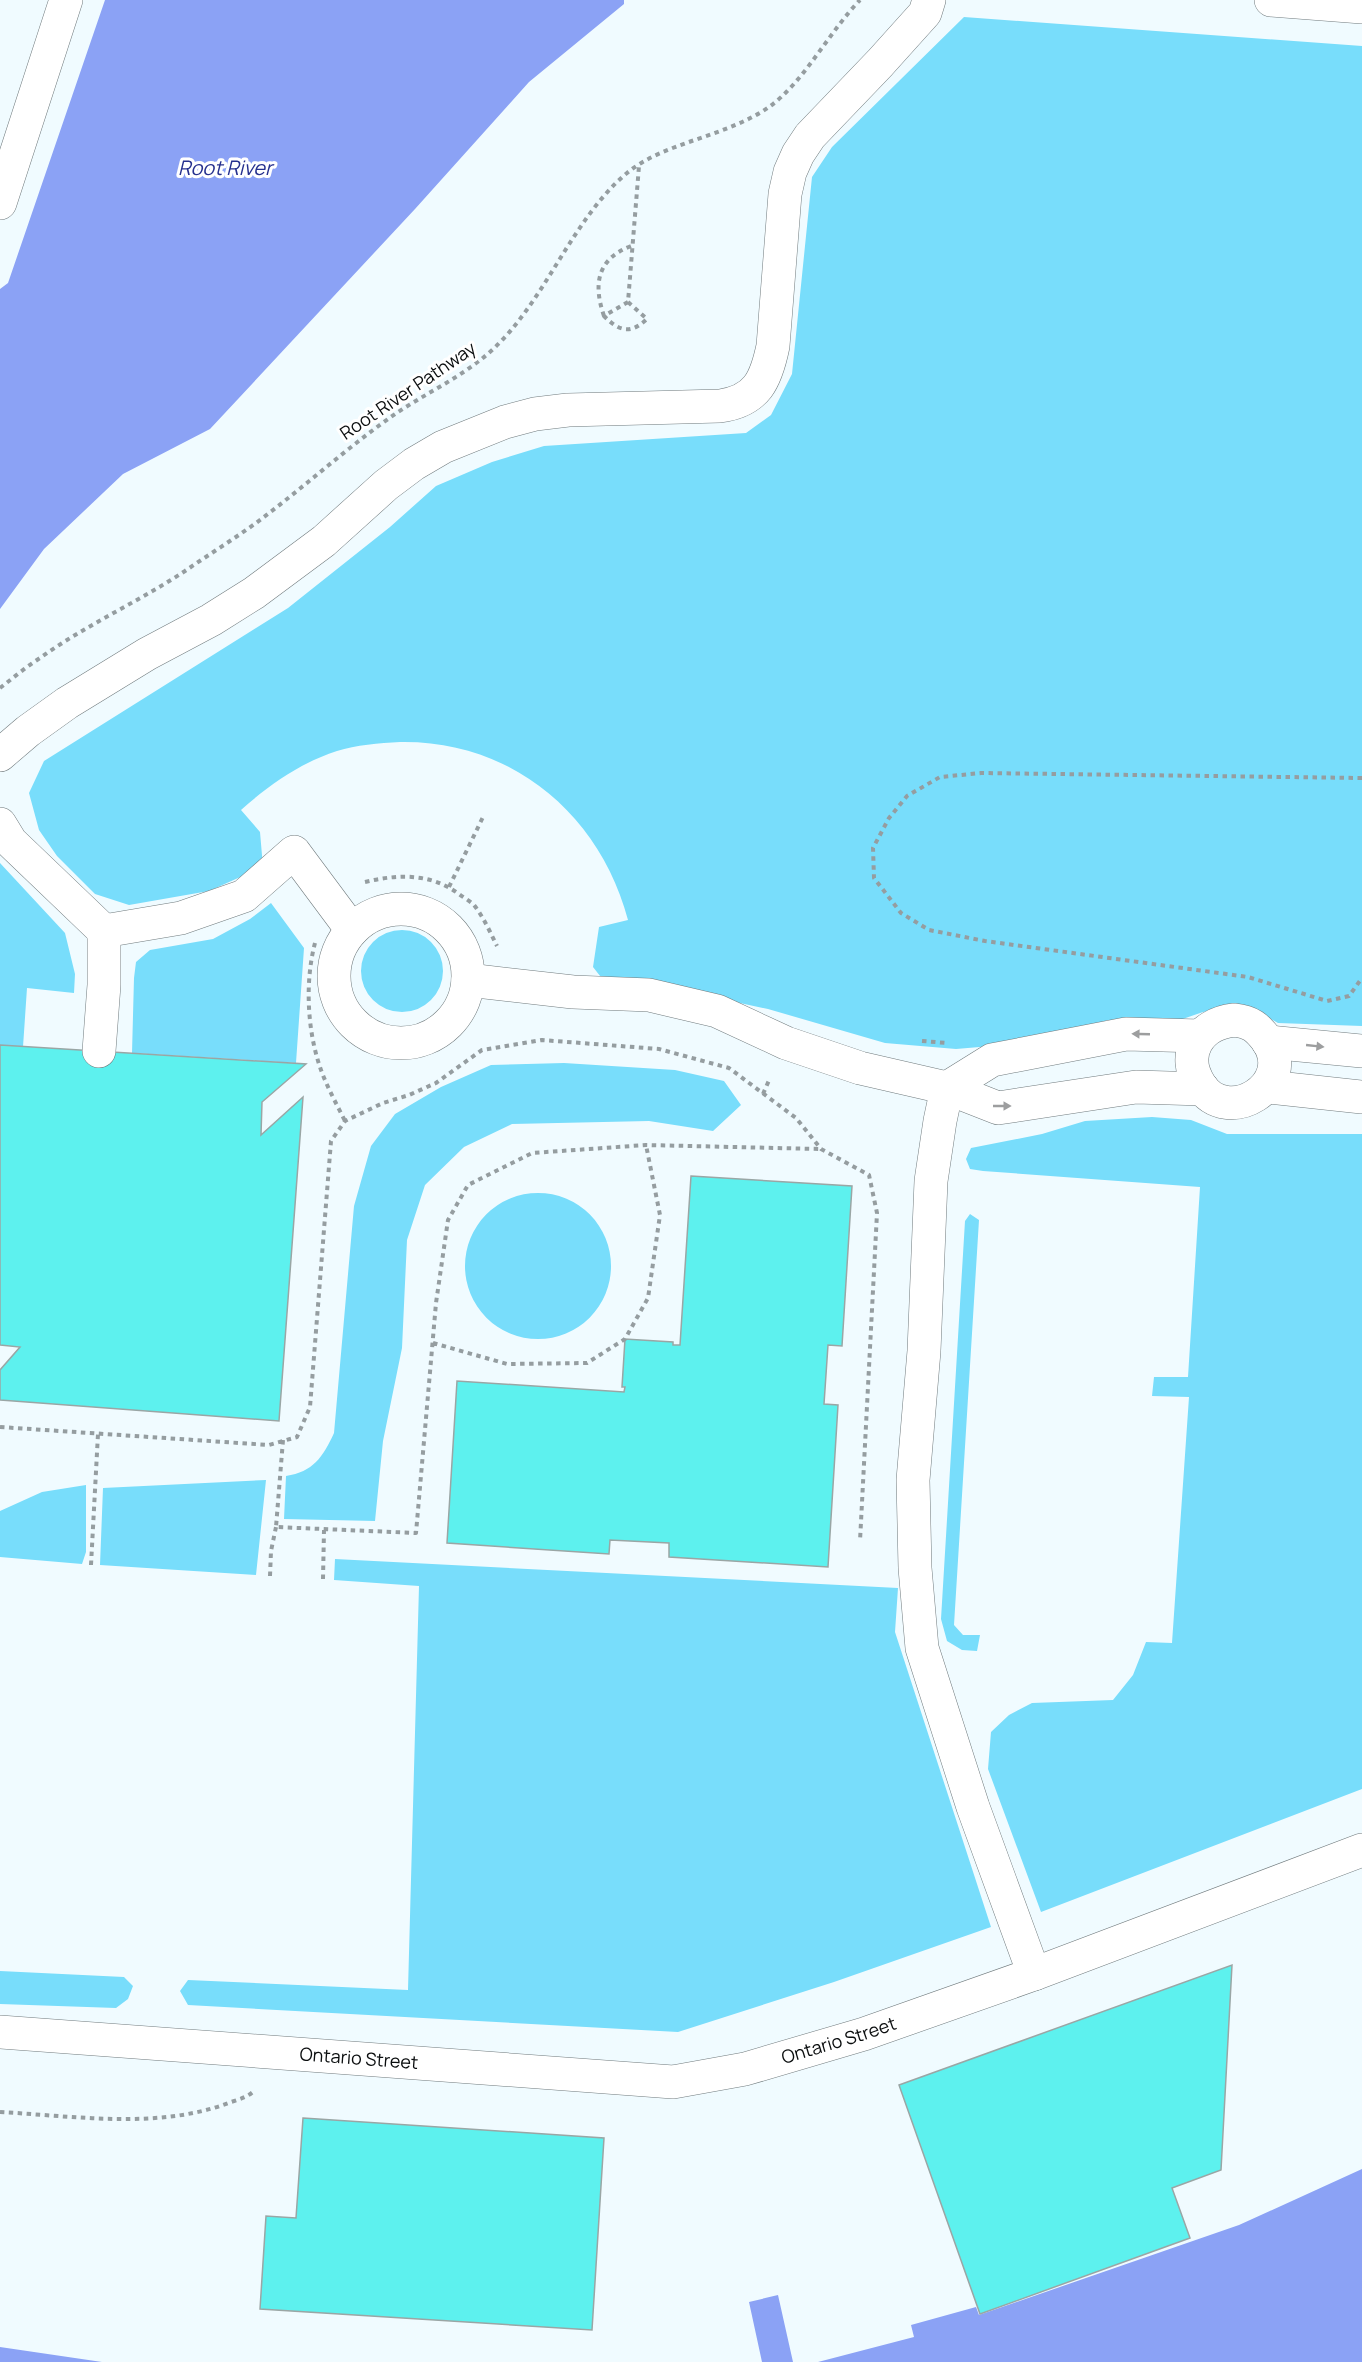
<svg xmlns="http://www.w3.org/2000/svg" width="1362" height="2362" viewBox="0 0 1362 2362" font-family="Manrope,sans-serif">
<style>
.green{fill:#78ddfb}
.water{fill:#8ba2f5}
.building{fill:#5df1ee;stroke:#9aa6a5;stroke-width:1.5}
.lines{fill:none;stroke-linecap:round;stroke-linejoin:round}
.minor-casing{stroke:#717b7e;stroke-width:34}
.path{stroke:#959da0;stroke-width:4;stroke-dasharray:4.5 4.5;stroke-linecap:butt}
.minor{stroke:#fff;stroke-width:33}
.oneway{fill:#9d9e9f}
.labels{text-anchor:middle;stroke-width:6;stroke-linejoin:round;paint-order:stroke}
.street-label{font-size:18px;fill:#0a0d0e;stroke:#fff}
.water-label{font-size:20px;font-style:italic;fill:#26318f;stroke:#fff}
</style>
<rect width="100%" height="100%" fill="#f0fbff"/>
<!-- green -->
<path class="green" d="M 964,17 L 1362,46 L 1362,1026 L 1278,1023 L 1246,1005 L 1203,1012 L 1174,1022 L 1108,1020 L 1039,1042 L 956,1049 L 885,1043 L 768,1009 L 643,982 L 604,981 L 593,967 L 599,927 L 628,920 C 600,814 511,740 400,742 C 379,743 356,745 337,751 C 300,763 269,785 241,810 L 260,832 L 263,867 L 209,891 L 129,905 L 95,894 L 57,856 L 39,830 L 29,793 L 44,761 L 288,608 L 390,527 L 436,486 L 492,462 L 544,446 L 746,433 L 771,415 L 792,374 L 812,177 L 832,147 Z
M 0,863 L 65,933 L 75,974 L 74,993 L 27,988 L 23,1047 L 0,1045 Z
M 271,903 L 304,948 L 296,1063 L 132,1053 L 134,978 L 136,962 L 150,950 L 213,939 L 250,919 Z
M361 971a41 41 0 1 1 82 0a41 41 0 1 1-82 0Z
M 564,1063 L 675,1070 L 724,1081 L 741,1105 L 713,1131 L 649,1121 L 512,1124 L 464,1147 L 425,1185 L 407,1240 L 402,1348 L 383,1441 L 375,1521 L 284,1519 L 286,1476 C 313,1472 323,1457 334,1433 L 354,1206 L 371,1146 L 395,1114 L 441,1087 L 491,1065 Z
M 1152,1117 L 1191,1120 L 1227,1134 L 1362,1134 L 1362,1789 L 1041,1912 L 988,1769 L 991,1732 L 1009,1715 L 1032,1703 L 1113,1700 L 1133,1675 L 1146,1642 L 1172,1643 L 1189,1397 L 1152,1396 L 1154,1377 L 1188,1377 L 1200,1187 L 983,1171 L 970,1169 L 966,1159 L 971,1148 L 1042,1134 L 1085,1121 Z
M465 1266a73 73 0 1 1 146 0a73 73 0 1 1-146 0Z
M 970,1214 L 979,1220 L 954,1625 L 963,1635 L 980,1635 L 977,1651 L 962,1650 L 947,1641 L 941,1619 L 965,1221 Z
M 266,1480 L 256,1575 L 100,1565 L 103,1488 Z
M 86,1485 L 86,1552 L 82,1564 L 0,1557 L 0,1511 L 42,1492 Z
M 335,1559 L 898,1588 L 895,1632 L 991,1927 L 834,1982 L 678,2032 L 188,2005 L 180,1991 L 188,1980 L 408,1990 L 419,1586 L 334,1580 Z
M 0,1971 L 124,1977 L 133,1986 L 128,1999 L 116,2008 L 0,2004 Z"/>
<!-- water -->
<path class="water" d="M 105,0 L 624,0 L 624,4 L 529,82 L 415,209 L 210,429 L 123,474 L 44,549 L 0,609 L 0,289 L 8,283 Z
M 1362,2169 L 1362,2362 L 818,2362 L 914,2337 L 911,2325 L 976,2307 L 979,2315 L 1239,2225 Z
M 778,2295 L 793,2362 L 762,2362 L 749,2302 Z
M 0,2347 L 102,2362 L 0,2362 Z"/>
<!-- building -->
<path class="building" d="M 0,1045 L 306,1064 L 262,1102 L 261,1135 L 303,1097 L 279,1421 L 0,1400 L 0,1370 L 20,1347 L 0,1345 Z
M 691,1176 L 852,1186 L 842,1346 L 828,1345 L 824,1404 L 838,1405 L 828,1567 L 669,1557 L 669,1543 L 610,1540 L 609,1554 L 447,1543 L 457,1381 L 624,1392 L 625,1387 L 622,1387 L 625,1339 L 673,1342 L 673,1345 L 680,1345 Z
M 1232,1965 L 1221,2170 L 1172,2188 L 1190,2238 L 980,2314 L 899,2085 Z
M 303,2118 L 604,2138 L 592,2330 L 260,2309 L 266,2216 L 296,2218 Z"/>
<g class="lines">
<defs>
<g id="minor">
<path d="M 1271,0 L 1362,7"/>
<path d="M 0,203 L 66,0"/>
<path d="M 0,755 L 28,731 L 67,703 L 147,654 L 211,620 L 254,593 L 324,541 L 386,485 L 414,464 L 443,447 L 505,422 L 535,414 L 568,410 L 720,406 C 757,401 766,380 773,346 L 785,194 L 790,172 L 798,154 L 810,136 L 880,63 L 925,13 L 929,0"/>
<path d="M 0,824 L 11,842 L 104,931"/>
<circle cx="401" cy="976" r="67"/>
<path d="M 468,980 L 573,992 L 649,995 L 717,1011 L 786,1043 L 860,1068 L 947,1088 L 998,1108 L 1136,1087 L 1203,1089"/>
<path d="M 1234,1020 C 1251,1022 1257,1027 1267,1040 C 1298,1085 1227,1128 1200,1085 C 1180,1054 1199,1024 1234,1020 Z"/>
<path d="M 1268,1042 L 1362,1051"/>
<path d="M 99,1051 L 104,985 L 104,931 L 181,918 L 244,896 L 294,852 L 352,930"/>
<path d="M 1268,1087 L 1362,1097"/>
<path d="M 1034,1974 L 973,1807 L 922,1648 L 915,1568 L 913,1480 L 924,1351 L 931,1181 L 940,1121 L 947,1088 L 992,1060 L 1126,1034 L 1200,1036"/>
<path id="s1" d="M 0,2032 L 673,2082 L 745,2069 L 864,2034 L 1034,1974 L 1362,1850"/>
</g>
</defs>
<!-- minor casing -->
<use href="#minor" class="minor-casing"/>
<!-- path -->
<path class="path" d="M 628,302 L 604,316 C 619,331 630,335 647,319 L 628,302 L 639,166
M 604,316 C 593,284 597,259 631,246
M 0,688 C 13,678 26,667 40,658 C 86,625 138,602 185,571 C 211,553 239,536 264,517 C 306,485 345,450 388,419 C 421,395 460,379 491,351 C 546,301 571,220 627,173 C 664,142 726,137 769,107 C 804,82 829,32 860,0
M 1362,778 L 981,773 L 940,777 L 907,796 L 889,818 L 873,848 L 874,878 L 901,913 L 929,930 L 985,941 L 1248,977 L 1327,1001 L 1349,996 L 1362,978
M 365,882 C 399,874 430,873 459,894 C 464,898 470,901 474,905 C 484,918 490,932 497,946
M 449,887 L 484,815
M 315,943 C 305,981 307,1029 320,1067 C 326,1085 336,1103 345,1121
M 922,1041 L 947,1043
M 763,1094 L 770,1078
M 433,1343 L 507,1364 L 587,1363 L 625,1339 L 648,1298 L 660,1215 L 646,1145
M 0,1427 L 269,1445 L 297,1437 L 310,1407 L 331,1141 L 345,1121 L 383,1103 L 409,1095 L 436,1083 L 482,1050 L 542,1040 L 659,1049 L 729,1068 L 796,1118 L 821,1149 L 869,1175 L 877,1213 L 860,1541
M 283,1440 L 276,1527 L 416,1533 L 436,1303 L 448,1220 L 468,1185 L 532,1153 L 646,1145 L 820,1149
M 91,1565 L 98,1434
M 270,1576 L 271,1551 L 276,1527
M 323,1579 L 324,1530
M 0,2112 C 75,2116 160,2130 231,2102 C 240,2099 248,2097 255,2090"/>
<!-- minor -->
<use href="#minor" class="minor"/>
</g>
<!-- one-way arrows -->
<defs><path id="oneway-solid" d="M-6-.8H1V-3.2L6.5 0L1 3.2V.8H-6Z" transform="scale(1.5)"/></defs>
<g class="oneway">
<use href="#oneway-solid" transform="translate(1141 1034) rotate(-178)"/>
<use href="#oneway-solid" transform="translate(1315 1046) rotate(6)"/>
<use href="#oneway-solid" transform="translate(1002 1106)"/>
</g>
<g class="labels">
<!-- street labels -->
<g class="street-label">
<text transform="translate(408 391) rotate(-34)" y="6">Root River Pathway</text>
<text dy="6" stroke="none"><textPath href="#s1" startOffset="846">Ontario Street</textPath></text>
<text dy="6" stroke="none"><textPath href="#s1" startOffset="360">Ontario Street</textPath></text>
</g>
<!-- water labels -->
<g class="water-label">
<text x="225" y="175">Root River</text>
</g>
</g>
</svg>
